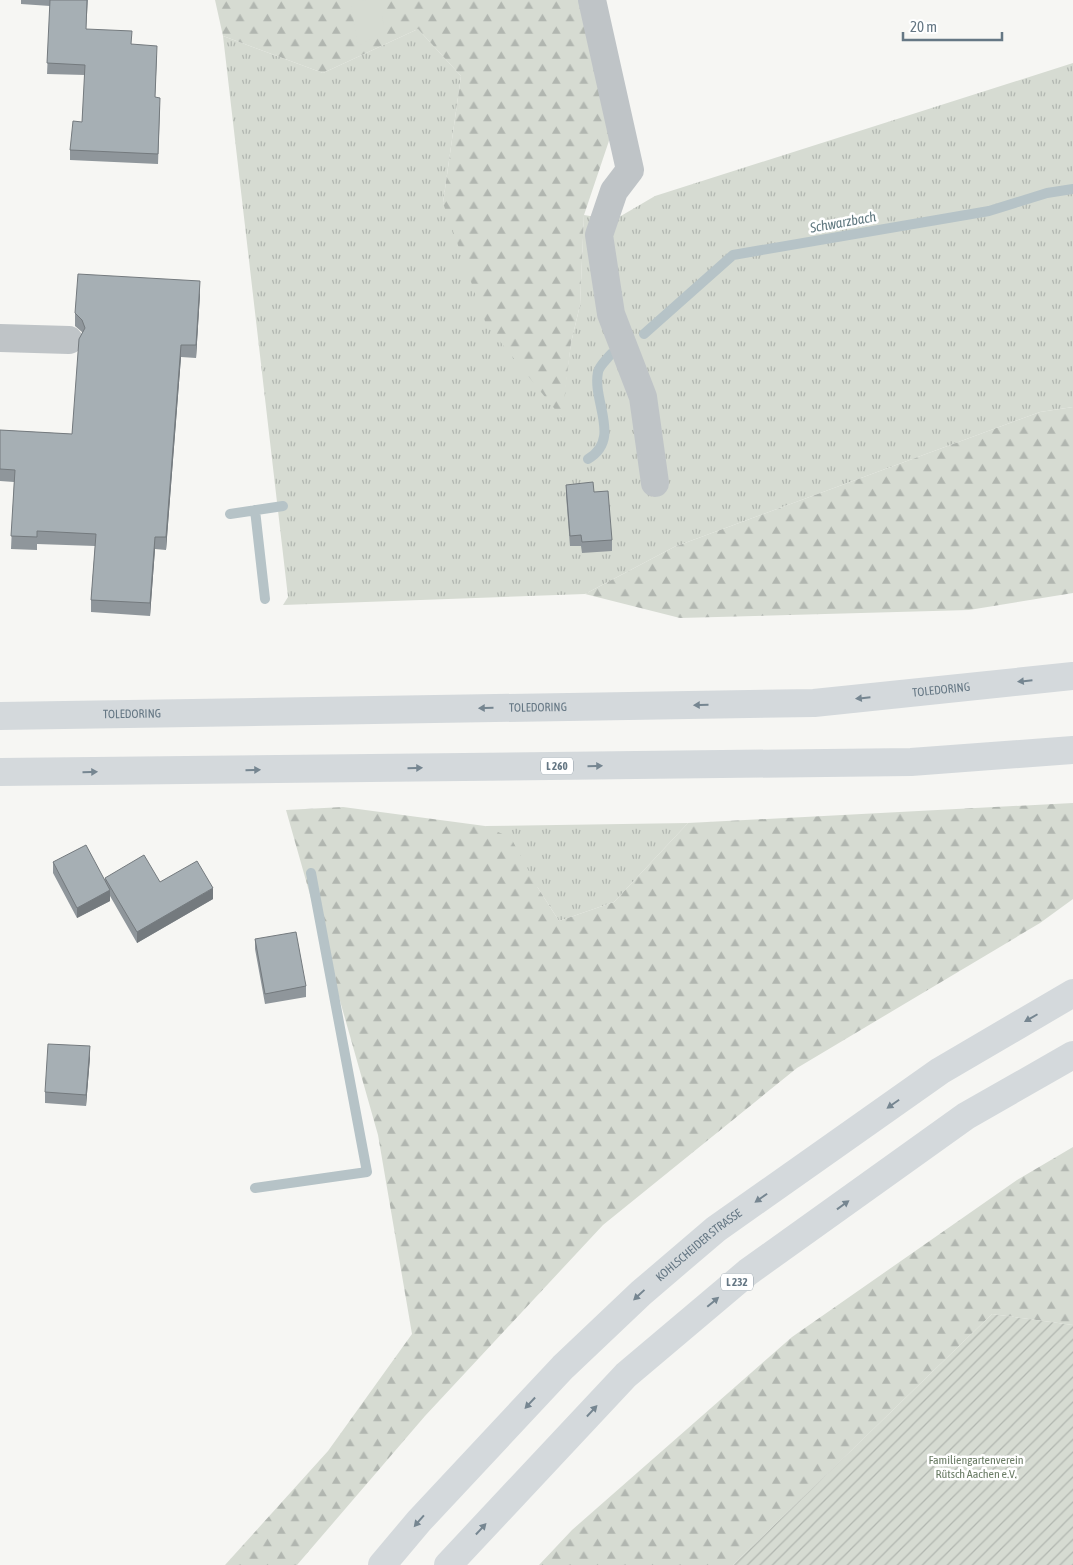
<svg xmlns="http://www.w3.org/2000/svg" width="1073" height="1565" viewBox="0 0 1073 1565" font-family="'Asap Condensed',sans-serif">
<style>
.grass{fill:url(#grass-tufts)}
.forest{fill:url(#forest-firs)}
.park{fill:#d6dbd2}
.garden{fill:url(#garden-furrows)}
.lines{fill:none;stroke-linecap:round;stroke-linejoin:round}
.stream{stroke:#b6c3c7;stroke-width:10}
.minor{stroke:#bfc4c7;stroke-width:28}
.major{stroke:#d4d9dc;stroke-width:28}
.highway{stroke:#d4d9dc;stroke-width:28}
.wall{fill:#8f969b}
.shaded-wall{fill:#747a7e}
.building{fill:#a6afb4;stroke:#747a7e}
.oneway{fill:#768691}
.labels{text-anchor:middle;stroke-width:5;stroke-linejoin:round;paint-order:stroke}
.shield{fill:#fff;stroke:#93a0a9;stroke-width:1}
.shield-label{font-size:11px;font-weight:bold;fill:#657784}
.street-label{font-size:12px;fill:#657784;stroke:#fff}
.park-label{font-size:12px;fill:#697b64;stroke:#fff}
.water-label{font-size:14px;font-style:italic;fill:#617980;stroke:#fff}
</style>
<defs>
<pattern id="grass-tufts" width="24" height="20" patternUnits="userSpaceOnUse" patternTransform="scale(1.25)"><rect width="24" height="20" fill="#d6dbd2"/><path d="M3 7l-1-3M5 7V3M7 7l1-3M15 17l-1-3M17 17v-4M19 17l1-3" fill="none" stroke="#b1b6b0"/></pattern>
<pattern id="forest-firs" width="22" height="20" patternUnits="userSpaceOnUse" patternTransform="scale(1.25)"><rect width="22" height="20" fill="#d6dbd2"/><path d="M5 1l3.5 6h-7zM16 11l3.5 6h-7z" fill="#b1b6b0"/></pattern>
<pattern id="garden-furrows" width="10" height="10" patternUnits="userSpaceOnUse" patternTransform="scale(1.25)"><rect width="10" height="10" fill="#d6dbd2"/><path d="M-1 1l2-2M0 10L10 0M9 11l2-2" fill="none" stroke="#b1b6b0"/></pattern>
</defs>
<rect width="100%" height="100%" fill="#f6f6f3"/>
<!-- grass -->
<path class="grass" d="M 418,29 L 461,76 L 443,203 L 561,417 L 571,343 L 580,305 L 584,215 L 614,220 L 655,196 L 1073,63 L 1073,407 L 1040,412 L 674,547 L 585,594 L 283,605 L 288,597 L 223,36 L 323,73 Z
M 688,823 L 614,902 L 559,921 L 538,888 L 485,826 Z"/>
<!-- forest -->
<path class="forest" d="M 215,0 L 581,0 L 615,123 L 584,215 L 580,305 L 571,343 L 562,418 L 486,324 L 443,203 L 461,76 L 418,29 L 323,73 L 223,36 Z
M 1073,407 L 1073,593 L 969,610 L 680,618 L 585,594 L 674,547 L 1040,412 Z
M 1073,803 L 1073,899 L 1040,923 L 797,1068 L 603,1225 L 425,1416 L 297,1565 L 225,1565 L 328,1451 L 412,1334 L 378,1135 L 286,810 L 343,807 L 485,826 L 511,838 L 538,888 L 559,921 L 614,902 L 688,823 Z
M 1073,1147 L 1073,1325 L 992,1314 L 733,1565 L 539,1565 L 572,1530 L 792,1337 L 1017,1180 Z"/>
<!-- park -->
<path class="park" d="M 366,0 L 381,0 L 384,31 L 358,46 L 351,4 Z"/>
<!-- garden -->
<path class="garden" d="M 992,1314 L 1073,1325 L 1073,1565 L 733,1565 Z"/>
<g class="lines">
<!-- stream -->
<path class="stream" d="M 644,334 L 733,255 L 989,211 L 1047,193 L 1073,189
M 588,459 C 622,439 592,402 598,372 C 599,366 607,359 611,354
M 255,510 L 265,599
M 230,514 L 283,506
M 255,1188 L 367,1172 L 311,873"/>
<!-- minor -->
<path class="minor" d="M 592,0 L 630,170 L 614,191 L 599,235 L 611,314 L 643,397 L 655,483
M 0,338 L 69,340"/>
<!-- major -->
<g class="major">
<path id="s1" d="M 382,1565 L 419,1521 L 563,1367 L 641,1293 L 716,1229 L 940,1071 L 1073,993"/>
<path d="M 448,1565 L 626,1375 L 748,1272 L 966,1116 L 1073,1055"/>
</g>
<!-- highway -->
<g class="highway">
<path id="s2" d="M 0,716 L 814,703 L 1073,676"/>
<path d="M 0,772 L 911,762 L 1073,750"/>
</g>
</g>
<!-- wall -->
<path class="wall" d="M 21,0 L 88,0 L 86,29 L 131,44 L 157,56 L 155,97 L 160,108 L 158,164 L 70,160 L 70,150 L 82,122 L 85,75 L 47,74 L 50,6 L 21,4 Z
M 200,294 L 196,358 L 181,357 L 166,550 L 155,549 L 150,616 L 91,612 L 91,600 L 95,546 L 37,544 L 37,550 L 11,549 L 14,482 L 0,481 L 0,430 L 72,434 L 82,332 L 75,326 L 75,313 Z
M 566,485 L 594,492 L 612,540 L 612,551 L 582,553 L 581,546 L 570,546 L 566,495 Z
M 53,862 L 105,882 L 105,878 L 160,882 L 213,899 L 137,943 L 110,896 L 110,901 L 77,918 L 53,873 Z
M 255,939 L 306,986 L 306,997 L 265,1004 L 255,949 Z
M 90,1057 L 86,1106 L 45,1103 L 45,1092 Z"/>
<!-- shaded-wall -->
<path class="shaded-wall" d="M 200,281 L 200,294 L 196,358 L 196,345 Z
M 181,345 L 181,357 L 166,550 L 166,537 Z
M 155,537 L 155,549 L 150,616 L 150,603 Z
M 213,888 L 213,899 L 137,943 L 137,932 Z
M 110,890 L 110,901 L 77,918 L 77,908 Z
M 90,1046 L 90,1057 L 86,1106 L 86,1095 Z"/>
<!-- building -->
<path class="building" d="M 50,0 L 87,0 L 86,29 L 132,31 L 131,44 L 157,46 L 155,97 L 160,98 L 158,154 L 70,150 L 73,121 L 82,122 L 85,65 L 47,63 Z
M 78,274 L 200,281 L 196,345 L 181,345 L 166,537 L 155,537 L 150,603 L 91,600 L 96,534 L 37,531 L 37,537 L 11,536 L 15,470 L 0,469 L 0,430 L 72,434 L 79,339 L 85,328 L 82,320 L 75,313 Z
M 593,482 L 594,492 L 608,491 L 612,540 L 582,542 L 581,535 L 570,536 L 566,485 Z
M 86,845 L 110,890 L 77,908 L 53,862 Z
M 144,855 L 160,882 L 197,861 L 213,888 L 137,932 L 105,878 Z
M 296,932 L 306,986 L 265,994 L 255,939 Z
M 48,1044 L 90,1046 L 86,1095 L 45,1092 Z"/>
<!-- one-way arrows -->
<defs><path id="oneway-solid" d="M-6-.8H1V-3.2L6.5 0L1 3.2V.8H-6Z" transform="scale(1.25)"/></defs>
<g class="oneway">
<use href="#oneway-solid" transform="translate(1025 681) rotate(174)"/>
<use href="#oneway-solid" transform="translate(863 698) rotate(174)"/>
<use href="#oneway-solid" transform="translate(701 705) rotate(179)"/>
<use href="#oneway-solid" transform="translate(486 708) rotate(179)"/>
<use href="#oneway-solid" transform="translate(595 766) rotate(-1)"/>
<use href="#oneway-solid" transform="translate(415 768) rotate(-1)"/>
<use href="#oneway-solid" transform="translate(253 770) rotate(-1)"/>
<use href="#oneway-solid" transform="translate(90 772) rotate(-1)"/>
<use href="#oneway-solid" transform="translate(1031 1018) rotate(150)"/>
<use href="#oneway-solid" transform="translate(893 1104) rotate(145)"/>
<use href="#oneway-solid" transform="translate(761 1198) rotate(145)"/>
<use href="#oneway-solid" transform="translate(843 1205) rotate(-36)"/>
<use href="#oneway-solid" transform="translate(639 1295) rotate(137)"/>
<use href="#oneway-solid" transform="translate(713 1302) rotate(-40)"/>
<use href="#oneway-solid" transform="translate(530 1403) rotate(133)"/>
<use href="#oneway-solid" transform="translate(592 1411) rotate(-47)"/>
<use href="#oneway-solid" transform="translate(419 1521) rotate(131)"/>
<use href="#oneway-solid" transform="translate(481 1529) rotate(-47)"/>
</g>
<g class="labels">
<!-- shield labels -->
<g class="shield">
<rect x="541" y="757.5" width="32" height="17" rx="4"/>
<rect x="721" y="1273.5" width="32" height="17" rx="4"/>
</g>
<g class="shield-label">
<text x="557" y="770">L 260</text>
<text x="737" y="1286">L 232</text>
</g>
<!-- street labels -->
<g class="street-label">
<text dy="4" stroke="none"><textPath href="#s2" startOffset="942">TOLEDORING</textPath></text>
<text dy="4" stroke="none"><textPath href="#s2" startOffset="538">TOLEDORING</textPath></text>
<text dy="4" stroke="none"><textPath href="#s2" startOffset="132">TOLEDORING</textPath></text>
<text dy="4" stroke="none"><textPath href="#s1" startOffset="451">KOHLSCHEIDER STRASSE</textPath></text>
</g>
<!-- park labels -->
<g class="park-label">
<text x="976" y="1464">Familiengartenverein<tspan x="976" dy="14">Rütsch Aachen e.V.</tspan></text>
</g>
<!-- water labels -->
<g class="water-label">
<text transform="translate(843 222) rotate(-10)" y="5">Schwarzbach</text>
</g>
</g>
<!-- scale -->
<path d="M903 32v8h99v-8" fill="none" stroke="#657784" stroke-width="2.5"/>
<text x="910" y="32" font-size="15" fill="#657784" stroke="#ffffff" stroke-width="4" paint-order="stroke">20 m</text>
</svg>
